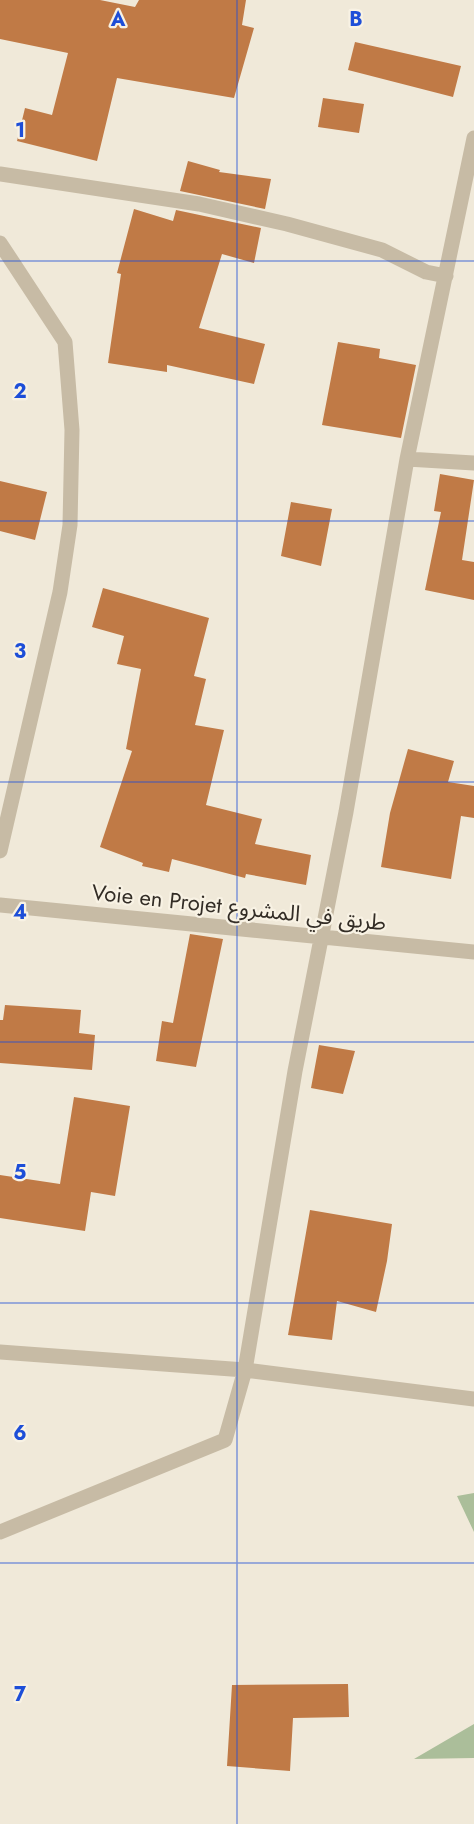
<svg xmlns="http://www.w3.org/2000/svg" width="474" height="1824" viewBox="0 0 474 1824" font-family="Jost,'Noto Sans Arabic',sans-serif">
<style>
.green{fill:#abbe9a}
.building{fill:#c07a46}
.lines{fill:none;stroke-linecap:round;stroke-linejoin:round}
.minor{stroke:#c7bba5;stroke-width:15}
.grid{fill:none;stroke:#1d4ed8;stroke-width:1.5;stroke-opacity:0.55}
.labels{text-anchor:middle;stroke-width:4.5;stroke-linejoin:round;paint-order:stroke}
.street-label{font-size:22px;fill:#332d26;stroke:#f8f2e4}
.grid-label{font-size:20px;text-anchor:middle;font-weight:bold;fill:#1d4ed8;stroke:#f8f2e4;stroke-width:4.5;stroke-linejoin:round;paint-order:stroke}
</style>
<rect width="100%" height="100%" fill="#f0e9d9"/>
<!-- green -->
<path class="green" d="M 474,1493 L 474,1532 L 457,1496 Z
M 474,1724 L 474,1758 L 414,1759 Z"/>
<!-- building -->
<path class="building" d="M 0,0 L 100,0 L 135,7 L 139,0 L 246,0 L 242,25 L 254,28 L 234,98 L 117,78 L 97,161 L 17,141 L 25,108 L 52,115 L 68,53 L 0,39 Z
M 355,42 L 461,66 L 453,97 L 348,70 Z
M 323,98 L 364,104 L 359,133 L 318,127 Z
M 188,161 L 220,170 L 219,172 L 271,179 L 265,209 L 180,191 Z
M 134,209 L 173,221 L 176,210 L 261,228 L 254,263 L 222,254 L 199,328 L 265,344 L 254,384 L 167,365 L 167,372 L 108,363 L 121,274 L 117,273 Z
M 338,342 L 380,349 L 379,358 L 416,365 L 401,438 L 322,425 Z
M 440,474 L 474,480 L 462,560 L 474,562 L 474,600 L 425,590 L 441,512 L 434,511 Z
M 0,481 L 47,492 L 35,540 L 0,531 Z
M 291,502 L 332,509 L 321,566 L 281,556 Z
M 103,588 L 209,618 L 194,676 L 206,679 L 195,725 L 224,730 L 206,805 L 262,819 L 255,844 L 311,855 L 306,885 L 246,874 L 245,878 L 172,859 L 169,872 L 142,866 L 143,863 L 100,847 L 132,751 L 126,749 L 141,669 L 117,664 L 124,636 L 92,627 Z
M 408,749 L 454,761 L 448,782 L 474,786 L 474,818 L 461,816 L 451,879 L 381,867 L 390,813 Z
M 190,934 L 223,939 L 196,1067 L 156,1061 L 162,1021 L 173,1023 Z
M 5,1005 L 81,1010 L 79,1033 L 95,1035 L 92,1070 L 0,1063 L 0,1020 L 3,1020 Z
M 319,1045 L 355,1051 L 343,1094 L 311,1088 Z
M 74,1097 L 130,1106 L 115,1196 L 91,1192 L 85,1231 L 0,1218 L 0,1175 L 60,1184 Z
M 310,1210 L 392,1224 L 387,1261 L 376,1312 L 337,1301 L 332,1340 L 288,1335 Z
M 348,1684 L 349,1717 L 293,1718 L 290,1771 L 227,1766 L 232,1685 Z"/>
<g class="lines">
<!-- minor -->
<path class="minor" d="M 0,174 L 199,204 L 287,224 L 382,250 L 426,272 L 446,276
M 0,243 L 65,342 L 72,430 L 70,525 L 60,592 L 0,851
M 407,459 L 474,463
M 0,905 L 474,952
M 0,1352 L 245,1370 L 474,1399
M 0,1532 L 225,1440 L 245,1370 L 295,1071 L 346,812 L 407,459 L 474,138"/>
</g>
<!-- grid -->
<path class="grid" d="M 237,0 L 237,1824M 0,261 L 474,261M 0,521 L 474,521M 0,782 L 474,782M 0,1042 L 474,1042M 0,1303 L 474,1303M 0,1563 L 474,1563"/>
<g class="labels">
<!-- street labels -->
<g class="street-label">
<text transform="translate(239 907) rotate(6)" y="8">Voie en Projet طريق في المشروع</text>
</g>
</g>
<g class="grid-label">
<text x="118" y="26">A</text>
<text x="356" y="26">B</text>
<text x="20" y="137">1</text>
<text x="20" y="398">2</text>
<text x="20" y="658">3</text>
<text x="20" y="919">4</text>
<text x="20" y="1179">5</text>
<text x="20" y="1440">6</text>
<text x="20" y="1701">7</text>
</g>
</svg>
